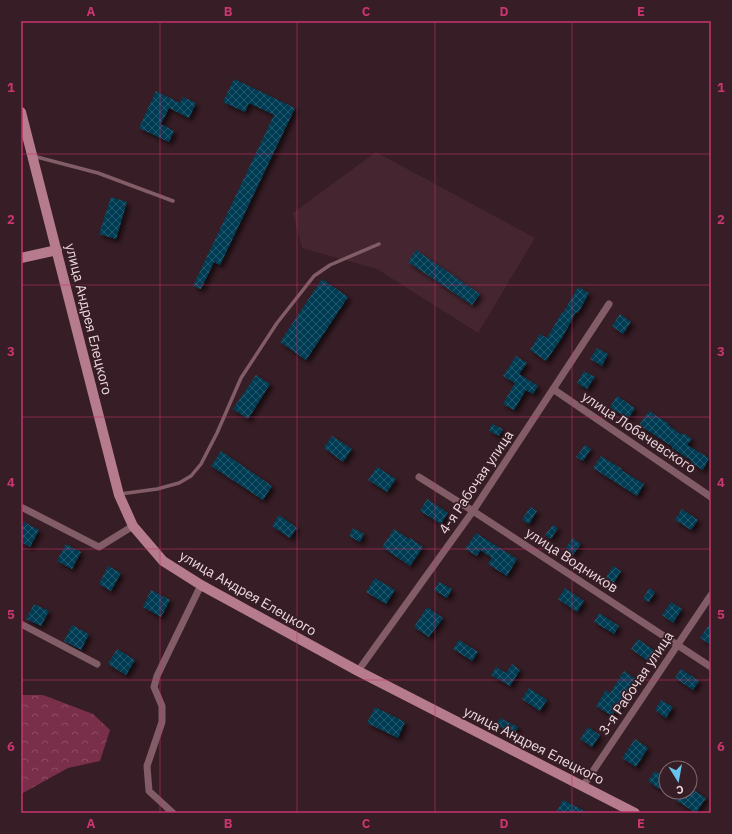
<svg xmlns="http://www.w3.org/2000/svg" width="732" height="834" viewBox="0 0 732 834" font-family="'IBM Plex Sans',sans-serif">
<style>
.built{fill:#452530}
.forest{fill:url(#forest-crowns)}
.building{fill:url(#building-cross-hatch);filter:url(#shadow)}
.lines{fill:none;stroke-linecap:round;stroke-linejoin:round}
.lane{stroke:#825d67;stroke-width:3.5}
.street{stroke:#825d67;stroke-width:7}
.secondary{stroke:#b67b8c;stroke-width:10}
.grid{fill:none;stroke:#c8356f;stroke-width:1;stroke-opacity:0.55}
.labels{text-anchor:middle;stroke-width:3.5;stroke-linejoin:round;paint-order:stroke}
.street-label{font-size:14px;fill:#ecd9de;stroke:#371d25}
.neatline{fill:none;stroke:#c8356f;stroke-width:1.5}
.grid-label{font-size:13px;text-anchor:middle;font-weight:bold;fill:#c8356f}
</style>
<defs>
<pattern id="forest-crowns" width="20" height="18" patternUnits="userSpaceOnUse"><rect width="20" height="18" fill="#792f49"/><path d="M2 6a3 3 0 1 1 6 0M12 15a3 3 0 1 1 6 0" fill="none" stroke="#8c4d63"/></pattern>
<pattern id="building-cross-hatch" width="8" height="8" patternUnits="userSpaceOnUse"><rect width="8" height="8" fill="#023e54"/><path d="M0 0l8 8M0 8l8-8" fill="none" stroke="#27596c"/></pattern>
<filter id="shadow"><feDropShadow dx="3.5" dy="3.5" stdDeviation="2" flood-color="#0009"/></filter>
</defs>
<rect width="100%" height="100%" fill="#371d25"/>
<!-- built -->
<path class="built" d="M 376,152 L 535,238 L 478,333 L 377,269 L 302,248 L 293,213 Z"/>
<!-- forest -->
<path class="forest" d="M 21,695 L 43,695 L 93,714 L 110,730 L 100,761 L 68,768 L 21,794 Z"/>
<!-- building -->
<path class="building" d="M 234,79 L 295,108 L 220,265 L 214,262 L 201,289 L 193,286 L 274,115 L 249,103 L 245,112 L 223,102 Z
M 156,91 L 180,103 L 183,97 L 196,103 L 189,118 L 169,108 L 161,124 L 174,131 L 169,142 L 139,128 Z
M 111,197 L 127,202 L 116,239 L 99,234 Z
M 416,250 L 480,294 L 472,305 L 408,262 Z
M 322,279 L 348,297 L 306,360 L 280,342 Z
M 578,287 L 589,293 L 578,313 L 576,312 L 563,336 L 546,361 L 530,350 L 540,334 L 547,338 L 562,312 L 563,313 Z
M 620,314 L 631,322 L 623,334 L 612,326 Z
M 597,348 L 608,354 L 602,366 L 590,359 Z
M 516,356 L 527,363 L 519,374 L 538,386 L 533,394 L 526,390 L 514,410 L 503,404 L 515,383 L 503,376 Z
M 584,371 L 595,377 L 587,389 L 577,383 Z
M 256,375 L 270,384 L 248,419 L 233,409 Z
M 617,396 L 635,408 L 628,419 L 610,407 Z
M 649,411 L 669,424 L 668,425 L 682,435 L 683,433 L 692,439 L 687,445 L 709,458 L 703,470 L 691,463 L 692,461 L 672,448 L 673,447 L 639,425 Z
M 492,424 L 503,429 L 499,436 L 489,431 Z
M 332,436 L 352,449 L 343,462 L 324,448 Z
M 585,445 L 591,449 L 583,461 L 576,457 Z
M 221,451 L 272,486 L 263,500 L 211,466 Z
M 601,456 L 622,469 L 621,470 L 644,484 L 637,496 L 593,468 Z
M 377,467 L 396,479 L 387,492 L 368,480 Z
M 427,499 L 448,513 L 441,524 L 420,511 Z
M 530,507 L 537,511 L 529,524 L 522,520 Z
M 682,509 L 698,520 L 691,530 L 675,520 Z
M 279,515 L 297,528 L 290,538 L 272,526 Z
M 24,522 L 39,530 L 30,547 L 21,542 L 21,528 Z
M 553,525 L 558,528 L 551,539 L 545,535 Z
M 353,528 L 364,534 L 360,542 L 349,536 Z
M 394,529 L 409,539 L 410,538 L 423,547 L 410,566 L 382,547 Z
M 476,533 L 517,559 L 507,576 L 488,564 L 492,558 L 480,550 L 477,556 L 465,549 Z
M 573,538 L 581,544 L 573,555 L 565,549 Z
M 66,544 L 81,552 L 72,569 L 57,561 Z
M 108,566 L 121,573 L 111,591 L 99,584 Z
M 613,566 L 621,571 L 614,583 L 606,578 Z
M 375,578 L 395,590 L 386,604 L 366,592 Z
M 439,582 L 452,589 L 447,598 L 434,590 Z
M 565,588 L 584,601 L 577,612 L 558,599 Z
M 649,588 L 655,592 L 649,602 L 643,599 Z
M 151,590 L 170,600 L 161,617 L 143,607 Z
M 671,602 L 682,609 L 673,623 L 662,615 Z
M 34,604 L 49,611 L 41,626 L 26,619 Z
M 427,607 L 443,618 L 429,637 L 414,627 Z
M 599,613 L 619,626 L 614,634 L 594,622 Z
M 711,622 L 711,645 L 700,638 Z
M 72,625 L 89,634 L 81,650 L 64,641 Z
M 638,639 L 655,651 L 648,661 L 631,649 Z
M 459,640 L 478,652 L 472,661 L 453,649 Z
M 117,649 L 135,660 L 126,675 L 108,664 Z
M 512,664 L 520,670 L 510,686 L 491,675 L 496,667 L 506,673 Z
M 681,669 L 699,681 L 693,690 L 675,678 Z
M 624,671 L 636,679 L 612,716 L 596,706 L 606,690 L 610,693 Z
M 529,688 L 547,700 L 540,711 L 522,699 Z
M 661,700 L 673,707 L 666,718 L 655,710 Z
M 375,707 L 405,722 L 398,738 L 367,723 Z
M 500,718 L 518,727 L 514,735 L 496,725 Z
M 588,727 L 600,735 L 592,747 L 580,739 Z
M 635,739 L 648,748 L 636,767 L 622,758 Z
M 655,771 L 666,779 L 659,789 L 648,781 Z
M 690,788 L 706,798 L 696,813 L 674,799 L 678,792 L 690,792 Z
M 563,800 L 589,813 L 556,813 Z"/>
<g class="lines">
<!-- lane -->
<path class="lane" d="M 33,156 L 98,173 L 173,201
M 120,494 L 157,489 L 179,483 L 191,476 L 201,464 L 217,433 L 241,378 L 277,323 L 314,276 L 330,265 L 379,244"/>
<!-- street -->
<path class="street" d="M 553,389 L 711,497
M 419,477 L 473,511 L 711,667
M 21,507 L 99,547 L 133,526
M 21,624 L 97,664
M 358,671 L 473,511 L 609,304
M 583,786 L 711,595
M 173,813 L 149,791 L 147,766 L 162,722 L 162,706 L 154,687 L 157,676 L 201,585"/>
<!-- secondary -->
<path class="secondary" d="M 21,112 L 119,495 L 133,526 L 163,561 L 201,585 L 358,671 L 635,813
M 21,258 L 57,250"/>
</g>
<!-- grid -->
<path class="grid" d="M 160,21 L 160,813M 297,21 L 297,813M 435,21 L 435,813M 572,21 L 572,813M 21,154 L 711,154M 21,285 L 711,285M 21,417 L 711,417M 21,549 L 711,549M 21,680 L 711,680"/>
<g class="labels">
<!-- street labels -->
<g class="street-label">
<text transform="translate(89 319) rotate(76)" y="5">улица Андрея Елецкого</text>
<text transform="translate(639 432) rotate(34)" y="5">улица Лобачевского</text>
<text transform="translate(476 482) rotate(-56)" y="5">4-я Рабочая улица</text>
<text transform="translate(572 560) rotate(33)" y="5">улица Водников</text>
<text transform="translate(248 593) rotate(30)" y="5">улица Андрея Елецкого</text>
<text transform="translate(636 683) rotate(-56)" y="5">3-я Рабочая улица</text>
<text transform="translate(534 745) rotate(27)" y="5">улица Андрея Елецкого</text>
</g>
</g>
<!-- border -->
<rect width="732" height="834" fill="none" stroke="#371d25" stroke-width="44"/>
<!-- north arrow -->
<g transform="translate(678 780) rotate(169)"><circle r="19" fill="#371d25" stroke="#7f686f"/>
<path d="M0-3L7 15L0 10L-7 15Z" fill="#67c4ef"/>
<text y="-6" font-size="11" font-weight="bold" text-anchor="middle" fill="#ecd9de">С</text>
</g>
<rect x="22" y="22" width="688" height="790" class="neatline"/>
<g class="grid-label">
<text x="91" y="16">A</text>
<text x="228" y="16">B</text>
<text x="366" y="16">C</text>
<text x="504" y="16">D</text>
<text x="641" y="16">E</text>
<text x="11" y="92">1</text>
<text x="721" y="92">1</text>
<text x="11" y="224">2</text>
<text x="721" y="224">2</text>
<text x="11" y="356">3</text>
<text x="721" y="356">3</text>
<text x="11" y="487">4</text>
<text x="721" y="487">4</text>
<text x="11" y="619">5</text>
<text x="721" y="619">5</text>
<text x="11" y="751">6</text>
<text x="721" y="751">6</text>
<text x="91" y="828">A</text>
<text x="228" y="828">B</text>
<text x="366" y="828">C</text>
<text x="504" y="828">D</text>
<text x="641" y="828">E</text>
</g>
</svg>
